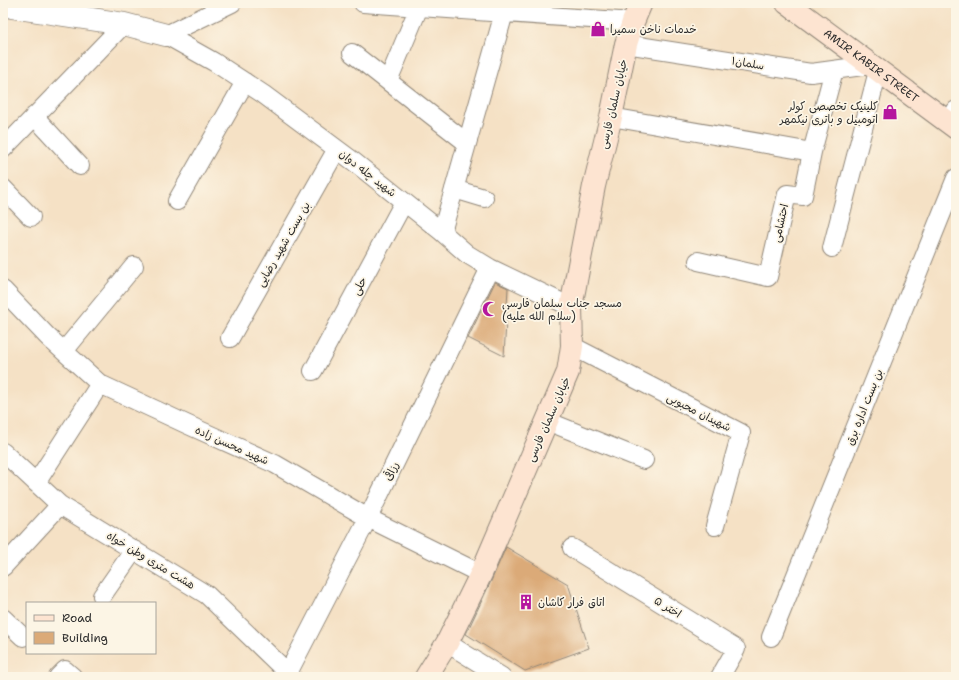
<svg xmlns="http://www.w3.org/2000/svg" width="959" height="680" viewBox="0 0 959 680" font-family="'Shantell Sans','Playpen Sans Arabic',sans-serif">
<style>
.building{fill:#dbaa78}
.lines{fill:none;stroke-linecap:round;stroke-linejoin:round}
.minor-casing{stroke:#908678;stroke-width:20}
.tertiary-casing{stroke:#908678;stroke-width:24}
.secondary-casing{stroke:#908678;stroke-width:24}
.minor{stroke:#fff;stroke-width:18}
.tertiary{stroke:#fff;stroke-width:22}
.secondary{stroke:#fde4d1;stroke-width:22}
.labels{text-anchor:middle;stroke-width:3.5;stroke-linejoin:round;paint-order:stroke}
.poi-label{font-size:11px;fill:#2b2b2b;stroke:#fcf5e5;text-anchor:start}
.street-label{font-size:11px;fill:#2b2b2b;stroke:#fcf5e5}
</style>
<rect width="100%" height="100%" fill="#fcf5e5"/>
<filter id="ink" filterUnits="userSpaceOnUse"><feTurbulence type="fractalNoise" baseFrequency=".025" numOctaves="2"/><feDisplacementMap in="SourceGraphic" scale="8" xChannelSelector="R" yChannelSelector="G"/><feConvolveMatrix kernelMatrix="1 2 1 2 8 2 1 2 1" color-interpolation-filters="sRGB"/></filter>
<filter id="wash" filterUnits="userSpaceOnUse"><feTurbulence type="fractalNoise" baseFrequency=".012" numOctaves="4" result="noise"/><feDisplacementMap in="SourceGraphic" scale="16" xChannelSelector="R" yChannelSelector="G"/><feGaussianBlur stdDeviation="0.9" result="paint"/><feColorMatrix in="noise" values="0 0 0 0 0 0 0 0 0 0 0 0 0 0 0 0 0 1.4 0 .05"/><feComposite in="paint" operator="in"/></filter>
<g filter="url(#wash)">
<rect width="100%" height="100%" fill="#f5e1c5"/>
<g id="blocks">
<!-- building -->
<path class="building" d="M 495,282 L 508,288 L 504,356 L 468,338 Z
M 506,547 L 568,584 L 589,648 L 525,671 L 466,634 L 492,579 Z"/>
</g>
</g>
<g filter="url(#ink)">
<use href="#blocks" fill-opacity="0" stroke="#908678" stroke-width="1"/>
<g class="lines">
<defs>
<path id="minor" d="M 363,3 L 633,22
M 166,35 L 214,62 L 263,94 L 353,161 L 442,232 L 467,254 L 490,268 L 571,307
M 166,35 L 232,3
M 626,44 L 811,73 L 870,65
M 352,53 L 467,143
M 388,81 L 419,7
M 34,116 L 80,166
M 611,117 L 812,152
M 949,123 L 956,110
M 3,149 L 124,24
M 3,188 L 31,217
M 454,189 L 484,198
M 177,201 L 245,82
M 442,232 L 504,13 L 500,3
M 832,248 L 878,71
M 698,261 L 768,277 L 787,194 L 803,196 L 812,152 L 834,70
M 3,290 L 48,337 L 100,384 L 186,424 L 275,464 L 368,518 L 481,574
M 230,338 L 337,149
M 572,346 L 741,433 L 715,526
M 64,351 L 134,266
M 313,371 L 404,202
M 547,421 L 644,460
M 3,452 L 60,505 L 207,595 L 292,677
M 36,483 L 100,384
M 572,548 L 736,649 L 720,677
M 3,567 L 60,505
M 102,596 L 134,550
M 3,618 L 23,637
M 771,637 L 956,178
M 447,643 L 502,677
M 288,673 L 368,518 L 490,268
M 58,677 L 65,670 L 73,677"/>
<path id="tertiary" d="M 3,3 L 12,7 L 124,24 L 166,35"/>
<g id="secondary">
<path id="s1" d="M 787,3 L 956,128"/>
<path d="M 426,677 L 447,643 L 481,574 L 568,372 L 572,346 L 571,307 L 594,186 L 611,117 L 626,44 L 633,22 L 641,3"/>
</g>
</defs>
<!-- minor casing -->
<use href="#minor" class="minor-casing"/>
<!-- tertiary casing -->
<use href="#tertiary" class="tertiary-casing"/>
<!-- secondary casing -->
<use href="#secondary" class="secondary-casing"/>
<!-- minor -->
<use href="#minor" class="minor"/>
<!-- tertiary -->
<use href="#tertiary" class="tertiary"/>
<!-- secondary -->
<use href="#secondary" class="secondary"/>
</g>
</g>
<!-- icons -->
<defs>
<symbol id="shop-bare" viewBox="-9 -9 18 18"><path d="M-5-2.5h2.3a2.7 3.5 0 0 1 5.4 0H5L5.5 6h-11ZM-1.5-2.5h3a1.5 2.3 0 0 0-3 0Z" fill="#b5179e" stroke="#fcf5e5" stroke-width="2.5" paint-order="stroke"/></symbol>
<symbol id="mosque-bare" viewBox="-9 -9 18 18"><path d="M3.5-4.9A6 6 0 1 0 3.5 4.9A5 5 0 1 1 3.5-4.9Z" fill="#b5179e" stroke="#fcf5e5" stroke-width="2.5" paint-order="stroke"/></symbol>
<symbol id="building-bare" viewBox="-9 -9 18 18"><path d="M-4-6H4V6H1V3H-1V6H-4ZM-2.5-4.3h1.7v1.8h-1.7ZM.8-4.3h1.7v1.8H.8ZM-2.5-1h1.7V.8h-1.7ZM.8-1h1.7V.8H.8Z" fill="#b5179e" stroke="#fcf5e5" stroke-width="2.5" paint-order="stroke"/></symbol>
</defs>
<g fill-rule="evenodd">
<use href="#shop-bare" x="587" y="18" width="22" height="22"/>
<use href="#shop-bare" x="879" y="101" width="22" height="22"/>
<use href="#mosque-bare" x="479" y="298" width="22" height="22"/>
<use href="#building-bare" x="515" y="591" width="22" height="22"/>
</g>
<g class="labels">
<!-- poi labels -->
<g class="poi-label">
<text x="610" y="33">خدمات ناخن سمیرا</text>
<text x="878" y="110" text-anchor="end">کلینیک تخصصی کولر<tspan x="878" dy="13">اتومبیل و باتری نیکمهر</tspan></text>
<text x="502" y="307">مسجد جناب سلمان فارسی<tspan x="502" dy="13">(سلام الله علیه)</tspan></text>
<text x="538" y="606">اتاق فرار کاشان</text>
</g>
<!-- street labels -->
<g class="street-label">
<text transform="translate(748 63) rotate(9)" y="4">سلمان۱</text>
<text dy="4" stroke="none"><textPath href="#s1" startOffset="105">AMIR KABIR STREET</textPath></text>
<text transform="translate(613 104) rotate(-77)" y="4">خیابان سلمان فارسی</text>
<text transform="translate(368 173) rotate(38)" y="4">شهید چله دوان</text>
<text transform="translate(780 223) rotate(-77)" y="4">احتشامی</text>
<text transform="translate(283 244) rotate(-60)" y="4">بن بست شهید رضایی</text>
<text transform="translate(359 286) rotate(-62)" y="4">حلی</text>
<text transform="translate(864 407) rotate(-68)" y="4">بن بست اداره برق</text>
<text transform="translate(699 412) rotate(27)" y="4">شهیدان محبوبی</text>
<text transform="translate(548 419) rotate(-66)" y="4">خیابان سلمان فارسی</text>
<text transform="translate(232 445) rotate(24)" y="4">شهید محسن زاده</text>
<text transform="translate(391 471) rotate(-64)" y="4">رزاقی</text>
<text transform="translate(151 560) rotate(31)" y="4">هشت متری وطن خواه</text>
<text transform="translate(668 607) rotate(32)" y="4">اختر ۵</text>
</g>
</g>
<!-- margin -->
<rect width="959" height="680" fill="none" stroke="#fcf5e5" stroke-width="16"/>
<!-- legend -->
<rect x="26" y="602" width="130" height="52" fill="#fcf5e5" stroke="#a8a49b"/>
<rect x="34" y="615" width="20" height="6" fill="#fde4d1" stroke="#a8a49b"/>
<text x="62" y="622" font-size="12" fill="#2b2b2b">Road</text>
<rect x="34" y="632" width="20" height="12" fill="#dbaa78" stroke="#a8a49b"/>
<text x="62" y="642" font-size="12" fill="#2b2b2b">Building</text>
</svg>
